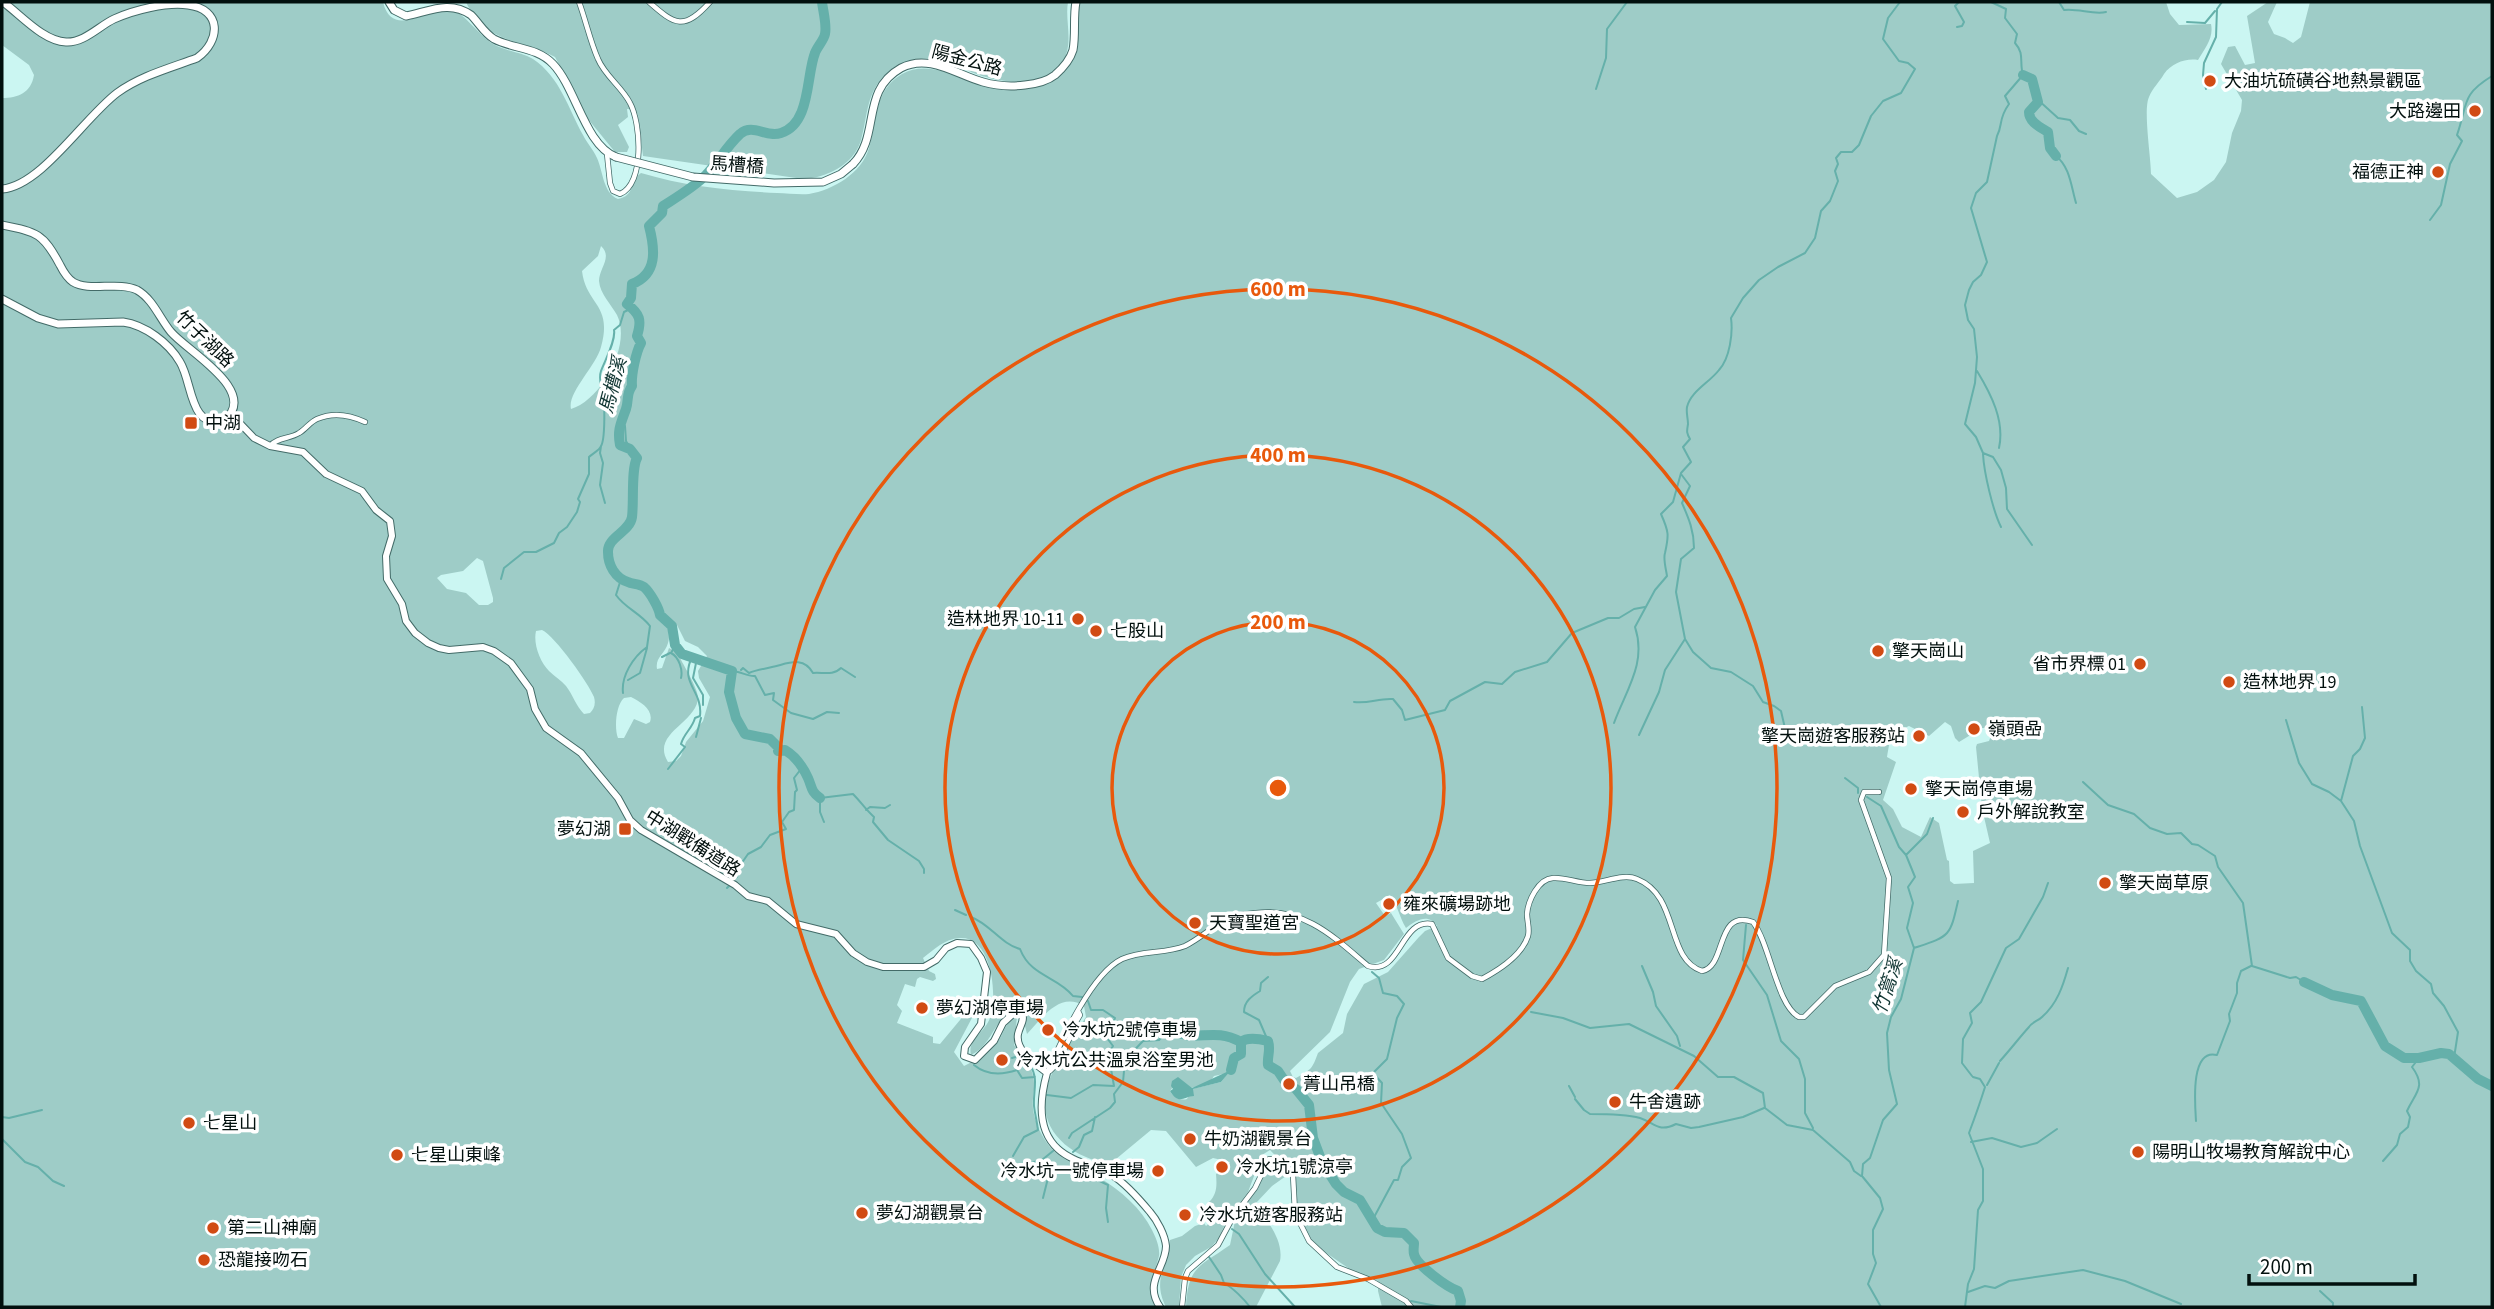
<svg xmlns="http://www.w3.org/2000/svg" width="2494" height="1309" viewBox="0 0 2494 1309" font-family="'Source Sans 3','Noto Sans TC',sans-serif">
<style>
.green{fill:#9eccc7;fill-rule:evenodd}
.water{fill:#65b0aa}
.lines{fill:none;stroke-linecap:round;stroke-linejoin:round}
.stream{stroke:#65b0aa;stroke-width:2}
.river{stroke:#65b0aa;stroke-width:10}
.minor-casing{stroke:#436b68;stroke-width:6}
.tertiary-casing{stroke:#436b68;stroke-width:8}
.primary-casing{stroke:#436b68;stroke-width:9}
.minor{stroke:#fff;stroke-width:4.5}
.tertiary{stroke:#fff;stroke-width:6}
.primary{stroke:#fff;stroke-width:7}
.primary-bridge-casing{stroke:#436b68;stroke-width:9;stroke-linecap:butt}
.primary-bridge{stroke:#fff;stroke-width:7}
.ring{fill:none;stroke:#e8590c;stroke-width:3.5}
.poi-dot{fill:#d14b13;stroke:#fff;stroke-width:2.5}
.labels{text-anchor:middle;stroke-width:7;stroke-linejoin:round;paint-order:stroke}
.street-label{font-size:18px;fill:#02100e;stroke:#fff}
.poi-label{font-size:18px;fill:#02100e;stroke:#fff;text-anchor:start}
.water-label{font-size:19px;font-style:italic;fill:#123734;stroke:#fff}
.centre{fill:#e8590c;stroke:#fff;stroke-width:3.5}
.ring-label{font-size:21px;text-anchor:middle;font-weight:bold;fill:#e8590c;stroke:#fff;stroke-width:7;stroke-linejoin:round;paint-order:stroke}
</style>
<rect width="100%" height="100%" fill="#cbf6f2"/>
<!-- green -->
<path class="green" d="M 2,2 L 383,2 C 392,40 428,7 452,10 C 463,12 481,37 493,44 C 505,51 521,52 533,59 C 560,77 568,108 583,135 C 587,143 593,149 597,158 C 603,171 603,193 618,199 C 635,196 630,181 641,173 C 684,186 731,191 777,193 C 787,193 799,195 809,194 C 833,190 862,173 869,148 C 877,121 874,90 902,74 C 942,51 994,109 1050,82 C 1063,75 1072,63 1075,49 C 1079,35 1077,17 1078,2 L 2166,2 L 2170,14 L 2179,25 L 2211,24 C 2214,38 2205,48 2198,60 C 2186,58 2172,63 2164,74 C 2160,81 2152,89 2149,97 C 2143,110 2151,157 2151,174 L 2177,198 L 2197,192 L 2214,180 L 2226,162 L 2232,133 L 2241,111 L 2242,100 L 2221,64 L 2228,47 L 2235,46 L 2245,65 L 2255,63 L 2247,16 L 2268,2 L 2277,2 L 2268,22 L 2274,34 L 2285,38 L 2293,43 L 2301,37 L 2310,2 L 2492,2 L 2492,1307 L 1382,1307 L 1378,1291 L 1378,1281 L 1351,1270 L 1319,1248 L 1308,1237 L 1296,1210 L 1296,1177 L 1270,1150 L 1262,1155 L 1248,1192 L 1226,1222 L 1219,1238 L 1211,1247 L 1195,1256 L 1186,1265 L 1181,1277 L 1179,1307 L 1166,1307 C 1152,1280 1167,1266 1170,1240 L 1182,1236 L 1195,1226 L 1204,1223 L 1206,1226 L 1215,1218 L 1211,1211 L 1214,1208 L 1209,1202 C 1217,1194 1217,1186 1216,1174 L 1227,1167 L 1230,1162 L 1213,1158 L 1196,1167 L 1166,1131 L 1151,1130 L 1110,1164 C 1070,1157 1034,1129 1048,1084 C 1054,1065 1075,1034 1086,1017 L 1084,1006 C 1060,991 1042,1018 1027,1034 L 1025,1026 L 1027,1012 L 1022,1006 C 996,1010 994,1045 971,1055 C 967,1040 985,1032 990,1018 C 998,996 992,936 960,938 C 944,939 935,949 923,958 L 929,971 L 935,974 L 936,979 L 933,981 L 920,977 L 917,979 L 915,987 L 905,984 L 897,1005 L 902,1011 L 897,1023 L 933,1037 L 933,1043 L 940,1044 L 970,1008 L 973,1016 L 954,1052 L 964,1066 C 976,1060 988,1053 997,1043 C 1005,1033 1004,1022 1017,1017 L 1014,1045 C 1021,1054 1031,1064 1033,1076 C 1035,1084 1034,1090 1033,1098 C 1031,1113 1038,1130 1047,1143 C 1061,1162 1081,1165 1100,1178 C 1121,1191 1141,1208 1152,1230 C 1156,1238 1160,1247 1159,1256 C 1155,1273 1145,1290 1156,1307 L 2,1307 L 2,98 C 18,98 31,93 34,75 L 29,65 L 2,45 ZM 601,246 C 613,257 599,268 599,281 C 600,294 611,304 617,315 C 632,345 601,400 571,409 C 567,393 596,366 601,347 C 613,304 586,305 582,271 L 598,256 ZM 477,558 L 483,561 L 493,598 L 493,602 L 488,605 L 479,605 L 466,593 L 447,589 L 437,578 L 441,575 L 463,571 ZM 672,622 L 677,625 L 685,641 L 698,647 L 707,656 L 698,671 L 699,678 L 710,697 L 703,721 L 686,742 L 681,756 L 676,761 L 668,762 C 650,733 698,723 698,697 C 697,686 682,663 677,652 L 669,648 L 662,668 L 657,669 C 655,657 665,654 668,643 C 670,638 668,631 668,626 ZM 542,630 C 555,636 589,684 594,697 C 596,704 594,709 590,713 L 584,714 C 576,706 573,695 566,686 C 561,680 555,677 549,671 C 540,662 533,644 536,631 ZM 631,697 C 641,702 654,710 650,722 L 646,724 L 634,719 L 624,738 L 618,738 C 614,728 616,705 624,698 ZM 1945,722 L 1951,726 L 1955,738 L 1959,742 L 1982,728 L 1994,728 L 1989,741 L 1977,744 L 1976,747 L 1982,808 L 1990,843 L 1973,851 L 1974,883 L 1954,884 L 1950,881 L 1949,861 L 1947,860 L 1939,823 L 1930,817 L 1921,837 L 1902,827 L 1893,809 L 1883,800 L 1896,762 L 1887,757 C 1891,736 1889,734 1909,726 L 1929,736 ZM 1390,895 C 1398,905 1399,917 1406,928 C 1416,920 1429,913 1437,926 L 1425,931 L 1419,937 L 1388,972 L 1364,984 L 1347,1014 L 1343,1033 L 1318,1053 C 1312,1069 1312,1069 1296,1078 L 1293,1077 L 1290,1071 L 1330,1032 L 1350,982 L 1359,969 L 1384,960 L 1404,934 L 1391,913 L 1385,916 L 1376,903 ZM 1228,1073 L 1221,1082 L 1192,1089 L 1187,1099 C 1180,1101 1173,1097 1170,1091 L 1173,1087 L 1187,1085 L 1191,1088 C 1199,1086 1210,1084 1214,1076 Z
M 466,2 L 1068,2 C 1065,19 1072,37 1066,55 C 1053,89 1010,84 982,76 C 969,72 956,64 942,60 C 924,56 901,60 887,73 C 866,92 868,115 861,140 C 854,165 826,178 803,179 L 643,156 L 638,115 L 635,109 L 627,109 L 628,117 L 618,125 L 629,147 L 627,152 L 615,152 L 588,119 L 555,57 C 520,38 485,44 466,2 Z
M 1272,1161 L 1286,1176 L 1272,1186 L 1256,1203 C 1266,1221 1284,1239 1280,1261 L 1256,1307 L 1186,1307 C 1188,1266 1199,1267 1230,1245 L 1235,1221 L 1257,1188 L 1267,1166 Z"/>
<!-- water -->
<path class="water" d="M 1231,1070 L 1221,1082 L 1193,1089 L 1194,1096 C 1184,1096 1179,1106 1170,1091 L 1173,1089 L 1171,1086 L 1172,1081 L 1178,1077 L 1192,1088 Z"/>
<g class="lines">
<!-- stream -->
<path class="stream" d="M 1991,2 L 2006,9 L 2005,18 L 2017,34 L 2015,43 C 2025,54 2019,62 2023,75 L 2005,96 L 2009,104 C 1998,119 2003,125 1997,136 L 1987,182 L 1976,193 L 1971,208 L 1987,262 L 1981,275 L 1973,282 L 1969,290 L 1965,305 L 1968,320 L 1974,329 L 1977,357 L 1975,383 L 1965,424 L 1976,437 L 1983,453 L 1993,457 L 2001,470 L 2006,488 L 2007,509 L 2032,545
M 2059,2 L 2064,10 C 2078,8 2093,15 2106,12
M 2187,22 L 2205,23 L 2215,11
M 1957,27 L 1962,26 L 1964,22 L 1955,6 L 1959,2
M 1596,89 L 1606,58 L 1607,29 L 1627,2
M 2206,89 L 2203,75 L 2204,63 L 2216,37 L 2217,9 L 2222,2
M 2037,99 L 2058,118 L 2070,120 L 2079,131 L 2086,134
M 2056,156 C 2070,167 2071,186 2076,203
M 2430,220 L 2441,205 L 2450,164 L 2462,141 L 2457,135 C 2468,103 2461,95 2492,76
M 1977,371 C 1991,394 2005,421 1999,448
M 620,422 L 625,426 L 626,441 L 630,449
M 601,446 L 600,453 L 603,463 L 600,485 L 605,503
M 1983,454 C 1984,473 1993,511 2001,527
M 501,579 L 504,568 L 524,552 L 536,552 L 554,543 L 559,533 L 567,527 L 577,512 L 580,502 L 578,499 L 589,474 L 589,457 C 592,454 600,450 601,446 C 605,440 605,406 603,398 C 602,389 598,379 601,371 C 605,360 616,341 614,330 L 620,325 L 624,312 L 632,308
M 621,579 L 616,595 C 625,608 640,613 650,626 L 647,647 C 633,657 621,676 623,693
M 1685,639 L 1693,652 L 1711,668 L 1731,672 L 1753,686 L 1763,702 L 1774,706 L 1781,711 L 1787,737
M 675,646 L 671,653 C 679,657 683,670 681,678
M 662,657 L 670,653
M 697,658 L 693,678 L 703,695 L 703,705
M 741,670 L 743,668 L 749,673 C 756,670 764,669 772,667 C 787,664 803,655 813,673 C 823,672 833,676 841,668 L 855,677
M 732,671 C 740,671 748,677 755,676 L 765,695 L 774,693 L 773,700 L 791,713 L 813,719 L 827,712 L 839,713
M 628,680 L 640,673 L 647,648
M 1354,702 C 1369,704 1378,698 1393,699 L 1402,710 L 1405,720 L 1445,710 L 1450,701 L 1485,682 L 1502,684 L 1515,672 L 1547,662 L 1572,633 L 1608,618 L 1619,618 L 1634,609 L 1645,607
M 2286,720 L 2299,763 L 2312,784 L 2329,792 L 2341,801 L 2354,821 L 2360,846 L 2392,933 L 2410,950 L 2410,961 L 2416,971 L 2431,984 L 2433,993 L 2444,1006 L 2458,1032 L 2454,1058
M 1614,723 C 1626,690 1647,663 1635,627 L 1655,590 L 1667,576 C 1666,569 1663,559 1665,553 C 1669,535 1669,532 1661,514 L 1673,502 L 1681,473 L 1691,462 L 1683,447 L 1690,439 C 1686,432 1687,431 1688,424 C 1688,418 1686,413 1687,407 C 1691,391 1709,383 1719,370 C 1730,358 1733,333 1731,318 L 1743,298 L 1759,280 L 1778,267 L 1805,253 L 1815,238 L 1821,211 L 1830,201 L 1838,181 L 1835,171 L 1838,164 L 1836,158 L 1841,152 L 1852,152 L 1859,145 L 1871,116 L 1883,101 L 1901,93 L 1915,69 L 1908,63 L 1899,61 L 1883,39 L 1888,18 L 1900,2
M 1639,735 L 1659,692 L 1665,670 L 1685,639 L 1676,592 L 1681,559 L 1694,548 C 1694,531 1689,519 1682,503 L 1690,486 L 1681,474
M 696,737 L 701,718
M 668,769 L 685,747 L 681,744 C 684,733 692,729 695,718 L 700,716 C 703,690 679,684 692,657
M 1845,778 L 1858,788 L 1858,793
M 2083,782 L 2108,805 L 2134,814 L 2150,828 L 2167,834 L 2181,833 L 2192,844 L 2198,845 L 2215,856 L 2218,867 L 2243,903 L 2252,966 L 2290,978 L 2296,977 L 2304,982
M 1867,797 L 1881,806 L 1899,847 L 1906,855 L 1915,877 L 1908,887 L 1913,903 L 1907,928 L 1914,948 L 1901,999 L 1891,1017 L 1887,1033 L 1889,1070 L 1897,1104 L 1883,1120 L 1870,1158 L 1863,1164 L 1862,1176 L 1880,1198 L 1883,1209 L 1873,1230 L 1873,1254 L 1876,1263 L 1868,1284 L 1881,1307
M 2341,801 L 2353,756 L 2360,749 L 2365,738 L 2362,707
M 866,810 L 870,807 L 885,808 L 890,805
M 824,822 L 820,812 L 820,798 L 853,794 C 861,802 865,809 874,817 L 873,822 L 888,840 L 919,861 L 924,869 L 924,873
M 1906,855 L 1927,834 L 1933,818
M 733,880 L 737,877 L 739,867 L 748,854 L 761,847 L 770,835 L 786,829 L 782,822 L 789,812 L 794,810 L 795,792 L 797,790 L 794,778 L 801,769
M 727,888 L 729,886
M 955,910 L 966,915
M 971,917 C 990,924 1001,944 1020,949 C 1031,977 1057,976 1073,996 L 1082,997
M 1746,925 L 1743,960 L 1767,995 L 1781,1041 L 1799,1059 L 1805,1079 L 1805,1113 L 1813,1128
M 1914,948 C 1950,936 1950,937 1958,901
M 1642,966 L 1653,992 L 1656,1006 L 1677,1036 L 1680,1046
M 1268,977 L 1261,983 L 1260,991 C 1252,996 1244,1001 1244,1012 L 1259,1020 L 1268,1041
M 1088,1001 L 1091,1010 L 1103,1010 L 1115,1018 L 1107,1038 L 1113,1046 L 1105,1059 L 1115,1065 L 1125,1060 L 1143,1041 L 1159,1040 L 1166,1032 L 1172,1030
M 1531,1012 L 1563,1018 L 1590,1028 L 1629,1024 L 1694,1056 L 1718,1077 L 1734,1077 L 1763,1093 L 1765,1108 L 1787,1125 L 1813,1130 L 1850,1162 L 1854,1171 L 1861,1176
M 1012,1058 L 1019,1056 L 1021,1066 L 1030,1065 C 1039,1079 1033,1090 1034,1106 C 1035,1114 1037,1122 1038,1130 L 1024,1137 L 1013,1156
M 2000,1061 C 2010,1050 2019,1038 2029,1027 C 2032,1022 2038,1021 2042,1017 C 2057,1004 2063,986 2068,968
M 974,1065 C 986,1075 1002,1075 1017,1070 L 1022,1078 L 1035,1077
M 1972,1076 L 1962,1063 L 1963,1039 L 1972,1023 L 1970,1013 L 1981,1002 L 2006,948 L 2019,939 L 2043,897 L 2048,883
M 1987,1085 L 1999,1063
M 1569,1086 L 1575,1097
M 1047,1095 L 1071,1098 L 1093,1085 L 1114,1086 L 1111,1069 L 1115,1065
M 1575,1099 L 1584,1110 L 1590,1114 C 1606,1114 1625,1114 1640,1118 C 1655,1123 1658,1133 1676,1124 L 1691,1128 L 1699,1127 L 1743,1117 L 1764,1108
M 2,1117 L 9,1118 L 42,1110
M 2196,1121 C 2195,1104 2190,1048 2217,1055 L 2230,1021 L 2229,1014 L 2237,993 L 2237,983 L 2241,971 L 2251,966
M 1069,1138 L 1072,1133 L 1110,1108 L 1115,1102 L 1114,1094 L 1123,1082 L 1125,1060
M 2,1139 L 25,1162 L 38,1167 L 53,1181 L 64,1186
M 1971,1142 L 1992,1138 L 2021,1147 L 2037,1143 L 2057,1129
M 1073,1152 L 1079,1147 L 1084,1135 L 1092,1131 L 1095,1117
M 2383,1161 L 2397,1145 L 2400,1134 L 2408,1127 L 2410,1117 L 2407,1111 C 2415,1093 2427,1087 2412,1067 L 2419,1058
M 1023,1164 L 1039,1161
M 1074,1164 L 1087,1175 L 1108,1185 L 1106,1208 L 1108,1222
M 1021,1177 L 1053,1151
M 1043,1198 L 1049,1174 L 1060,1172 L 1064,1167 L 1073,1166
M 1372,1221 L 1394,1180 L 1398,1180 L 1402,1167 L 1411,1158 L 1402,1134 L 1381,1103 L 1382,1083 L 1373,1073 L 1387,1059 L 1397,1018 L 1404,1004 L 1397,996 L 1383,993 L 1379,978 L 1372,972
M 1232,1229 L 1239,1234 L 1265,1274 L 1295,1307
M 1209,1257 L 1221,1275 L 1224,1283 C 1233,1288 1244,1299 1250,1307
M 2320,1291 L 2333,1303 L 2333,1307
M 1968,1292 L 1985,1286 L 1995,1288 L 2009,1281 L 2083,1270 L 2125,1281 L 2181,1304
M 1411,1301 L 1441,1307
M 1965,1307 L 1968,1284 L 1974,1269 L 1978,1210 L 1983,1201 L 1983,1169 L 1969,1133 C 1975,1117 1980,1103 1985,1087 L 1980,1079 L 1973,1077"/>
<!-- river -->
<path class="river" d="M 2023,75 L 2032,79 L 2038,102 L 2029,112 C 2029,122 2040,127 2048,132 L 2050,148 L 2056,156
M 820,798 C 811,792 812,787 808,778 C 803,767 795,756 785,750 L 778,751 L 778,747 L 770,739 L 745,734 L 736,718 L 729,692 L 732,671 L 682,654 L 675,645 L 672,626 L 660,615 C 659,608 650,592 644,587 C 640,584 632,584 628,582 C 615,578 608,565 608,552 C 607,537 630,532 632,517 C 634,502 631,469 637,458 L 630,449 L 620,445 C 617,430 621,423 626,409 C 629,400 626,394 632,386 C 631,375 636,352 641,343 L 637,336 C 642,320 640,314 627,304 L 631,298 L 632,284 C 658,274 655,249 649,226 L 662,213 L 663,206 C 677,197 694,187 706,175 C 718,162 727,146 740,134 C 753,123 766,138 781,133 C 811,124 806,75 815,53 C 817,47 824,40 825,34 C 827,25 823,11 822,2
M 2304,982 L 2332,995 L 2361,1001 L 2385,1046 L 2404,1058 L 2419,1058 L 2441,1053 L 2449,1054 L 2478,1079 L 2492,1086
M 1172,1030 C 1197,1044 1211,1026 1241,1042
M 1231,1070 L 1234,1058 L 1241,1054 L 1241,1042 C 1247,1037 1260,1039 1268,1041 C 1271,1050 1267,1056 1268,1065 L 1278,1071 L 1286,1083 L 1296,1089 L 1309,1105 L 1313,1138 L 1322,1162 L 1336,1184 L 1344,1192 L 1360,1200 L 1377,1228 L 1385,1232 L 1404,1233 L 1414,1243 C 1414,1247 1413,1250 1414,1254 C 1416,1265 1447,1287 1458,1291 L 1461,1301 L 1460,1307"/>
<defs>
<path id="minor" d="M 579,2 C 586,21 590,41 598,59 C 605,76 622,87 630,103 C 641,123 645,184 620,194 L 613,191 L 610,183 L 607,154
M 649,2 C 675,25 684,31 710,2
M 270,446 C 277,437 290,439 299,433 C 306,429 310,422 317,419 C 333,412 350,415 365,422
M 1070,1032 L 1080,1015 L 1078,1011
M 1050,1071 L 1057,1064 L 1075,1027
M 1047,1073 C 1061,1042 1091,974 1122,959 C 1142,950 1165,954 1185,946 C 1199,939 1211,928 1225,920 C 1235,915 1246,914 1256,913 C 1304,907 1334,937 1368,966 C 1401,976 1400,918 1432,924 L 1448,958 L 1472,976 L 1482,979 C 1499,970 1522,955 1528,936 C 1530,929 1527,921 1527,914 C 1528,901 1538,879 1553,878 C 1565,877 1577,883 1590,883 C 1604,883 1623,873 1637,879 C 1680,896 1665,959 1702,971 C 1727,967 1715,908 1753,922 C 1770,944 1777,1006 1799,1017 L 1804,1017 L 1835,986 L 1869,972 L 1884,955 L 1889,878 L 1861,800 L 1864,792 L 1879,792
M 1182,1307 L 1185,1278 L 1188,1271 L 1218,1245 L 1233,1217 L 1255,1188 L 1269,1159 L 1279,1160 L 1293,1175 L 1295,1213 L 1309,1241 L 1337,1267 L 1368,1279 L 1406,1301 L 1411,1307"/>
<path id="tertiary" d="M 231,414 L 254,438 L 270,446 L 303,452 L 326,474 L 362,491 L 376,510 L 390,521 L 392,536 L 386,556 L 387,579 L 402,604 L 406,621 L 415,633 L 428,643 L 439,648 L 449,650 L 483,647 L 494,651 L 511,663 L 530,689 L 535,709 L 546,728 L 581,753 L 618,798 L 630,820 L 641,830 L 735,885 L 748,896 L 768,901 L 796,924 L 836,934 L 853,953 L 867,962 L 883,967 L 924,967 L 936,960 L 946,948 L 957,943 L 971,944 L 981,958 L 987,972 L 981,1024 L 965,1047 L 964,1056 L 975,1060 L 994,1041 L 1003,1023 L 1014,1013 L 1022,1013 C 1025,1021 1020,1025 1018,1034 C 1015,1051 1036,1064 1047,1073 C 1040,1098 1037,1130 1058,1149 C 1072,1162 1096,1166 1112,1175 C 1125,1183 1140,1200 1150,1212 C 1157,1220 1165,1235 1166,1246 C 1166,1268 1143,1282 1160,1307"/>
<path id="primary" d="M 389,2 L 394,10 L 406,16 C 430,11 450,0 471,15 C 479,23 484,33 494,39 C 513,49 537,47 553,64 C 576,88 585,145 616,157
M 853,164 C 881,135 860,91 901,68 C 929,53 957,75 983,82 C 997,86 1010,87 1025,85 C 1035,84 1046,82 1055,75 C 1063,68 1070,60 1073,50 C 1076,34 1073,17 1076,2
M 2,189 C 41,186 84,118 117,93 C 140,76 170,68 197,58 C 221,41 222,9 188,5 C 166,2 134,10 114,19 C 99,26 84,43 66,42 C 43,41 21,15 3,2
M 2,225 C 37,232 43,233 60,265 C 63,271 67,278 73,282 C 89,292 118,281 137,290 C 153,299 160,319 171,332 C 188,352 260,391 224,421 C 189,429 193,383 180,362 C 169,343 145,325 123,322 L 58,324 L 38,318 L 2,299"/>
</defs>
<!-- minor casing -->
<use href="#minor" class="minor-casing"/>
<!-- tertiary casing -->
<use href="#tertiary" class="tertiary-casing"/>
<!-- primary casing -->
<use href="#primary" class="primary-casing"/>
<!-- minor -->
<use href="#minor" class="minor"/>
<!-- tertiary -->
<use href="#tertiary" class="tertiary"/>
<!-- primary -->
<use href="#primary" class="primary"/>
<defs>
<path id="primary-bridge" d="M 616,157 L 693,177 L 774,183 L 823,182 L 841,174 L 853,164"/>
</defs>
<!-- primary-bridge casing -->
<use href="#primary-bridge" class="primary-bridge-casing"/>
<!-- primary-bridge -->
<use href="#primary-bridge" class="primary-bridge"/>
</g>
<!-- distance rings -->
<g class="ring">
<circle cx="1278" cy="788" r="166"/>
<circle cx="1278" cy="788" r="333"/>
<circle cx="1278" cy="788" r="499"/>
</g>
<!-- markers -->
<g class="poi-dot">
<circle cx="2210" cy="81" r="7"/>
<circle cx="2475" cy="111" r="7"/>
<circle cx="2438" cy="172" r="7"/>
<rect x="184" y="416" width="14" height="14" rx="3.5"/>
<circle cx="1078" cy="619" r="7"/>
<circle cx="1096" cy="631" r="7"/>
<circle cx="1878" cy="651" r="7"/>
<circle cx="2140" cy="664" r="7"/>
<circle cx="2229" cy="682" r="7"/>
<circle cx="1974" cy="729" r="7"/>
<circle cx="1919" cy="736" r="7"/>
<circle cx="1911" cy="789" r="7"/>
<circle cx="1963" cy="812" r="7"/>
<rect x="618" y="822" width="14" height="14" rx="3.5"/>
<circle cx="2105" cy="883" r="7"/>
<circle cx="1389" cy="904" r="7"/>
<circle cx="1195" cy="923" r="7"/>
<circle cx="922" cy="1008" r="7"/>
<circle cx="1048" cy="1030" r="7"/>
<circle cx="1002" cy="1060" r="7"/>
<circle cx="1289" cy="1084" r="7"/>
<circle cx="1615" cy="1102" r="7"/>
<circle cx="189" cy="1123" r="7"/>
<circle cx="1190" cy="1139" r="7"/>
<circle cx="2138" cy="1152" r="7"/>
<circle cx="397" cy="1155" r="7"/>
<circle cx="1222" cy="1167" r="7"/>
<circle cx="1158" cy="1171" r="7"/>
<circle cx="862" cy="1213" r="7"/>
<circle cx="1185" cy="1215" r="7"/>
<circle cx="213" cy="1228" r="7"/>
<circle cx="204" cy="1260" r="7"/>
</g>
<g class="labels">
<!-- street labels -->
<g class="street-label">
<text transform="translate(967 60) rotate(15)" y="6">陽金公路</text>
<text transform="translate(737 165) rotate(4)" y="6">馬槽橋</text>
<text transform="translate(205 339) rotate(44)" y="6">竹子湖路</text>
<text transform="translate(693 843) rotate(32)" y="6">中湖戰備道路</text>
</g>
<!-- poi labels -->
<g class="poi-label">
<text x="2224" y="87">大油坑硫磺谷地熱景觀區</text>
<text x="2461" y="117" text-anchor="end">大路邊田</text>
<text x="2424" y="178" text-anchor="end">福德正神</text>
<text x="205" y="429">中湖</text>
<text x="1064" y="625" text-anchor="end">造林地界 10-11</text>
<text x="1110" y="637">七股山</text>
<text x="1892" y="657">擎天崗山</text>
<text x="2126" y="670" text-anchor="end">省市界標 01</text>
<text x="2243" y="688">造林地界 19</text>
<text x="1988" y="735">嶺頭喦</text>
<text x="1905" y="742" text-anchor="end">擎天崗遊客服務站</text>
<text x="1925" y="795">擎天崗停車場</text>
<text x="1977" y="818">戶外解說教室</text>
<text x="611" y="835" text-anchor="end">夢幻湖</text>
<text x="2119" y="889">擎天崗草原</text>
<text x="1403" y="910">雍來礦場跡地</text>
<text x="1209" y="929">天寶聖道宮</text>
<text x="936" y="1014">夢幻湖停車場</text>
<text x="1062" y="1036">冷水坑2號停車場</text>
<text x="1016" y="1066">冷水坑公共溫泉浴室男池</text>
<text x="1303" y="1090">菁山吊橋</text>
<text x="1629" y="1108">牛舍遺跡</text>
<text x="203" y="1129">七星山</text>
<text x="1204" y="1145">牛奶湖觀景台</text>
<text x="2152" y="1158">陽明山牧場教育解說中心</text>
<text x="411" y="1161">七星山東峰</text>
<text x="1236" y="1173">冷水坑1號涼亭</text>
<text x="1144" y="1177" text-anchor="end">冷水坑一號停車場</text>
<text x="876" y="1219">夢幻湖觀景台</text>
<text x="1199" y="1221">冷水坑遊客服務站</text>
<text x="227" y="1234">第二山神廟</text>
<text x="218" y="1266">恐龍接吻石</text>
</g>
<!-- water labels -->
<g class="water-label">
<text transform="translate(612 385) rotate(-75)" y="7">馬槽溪</text>
<text transform="translate(1887 986) rotate(-72)" y="7">竹篙溪</text>
</g>
</g>
<circle cx="1278" cy="788" r="10" class="centre"/>
<g class="ring-label">
<text x="1278" y="296">600 m</text>
<text x="1278" y="462">400 m</text>
<text x="1278" y="629">200 m</text>
</g>
<!-- border -->
<rect width="2494" height="1309" fill="none" stroke="#02100e" stroke-width="7"/>
<!-- scale -->
<path d="M2249 1274v10h166v-10" fill="none" stroke="#02100e" stroke-width="3.5"/>
<text x="2260" y="1274" font-size="21" fill="#02100e" stroke="#ffffff" stroke-width="5" paint-order="stroke">200 m</text>
</svg>
